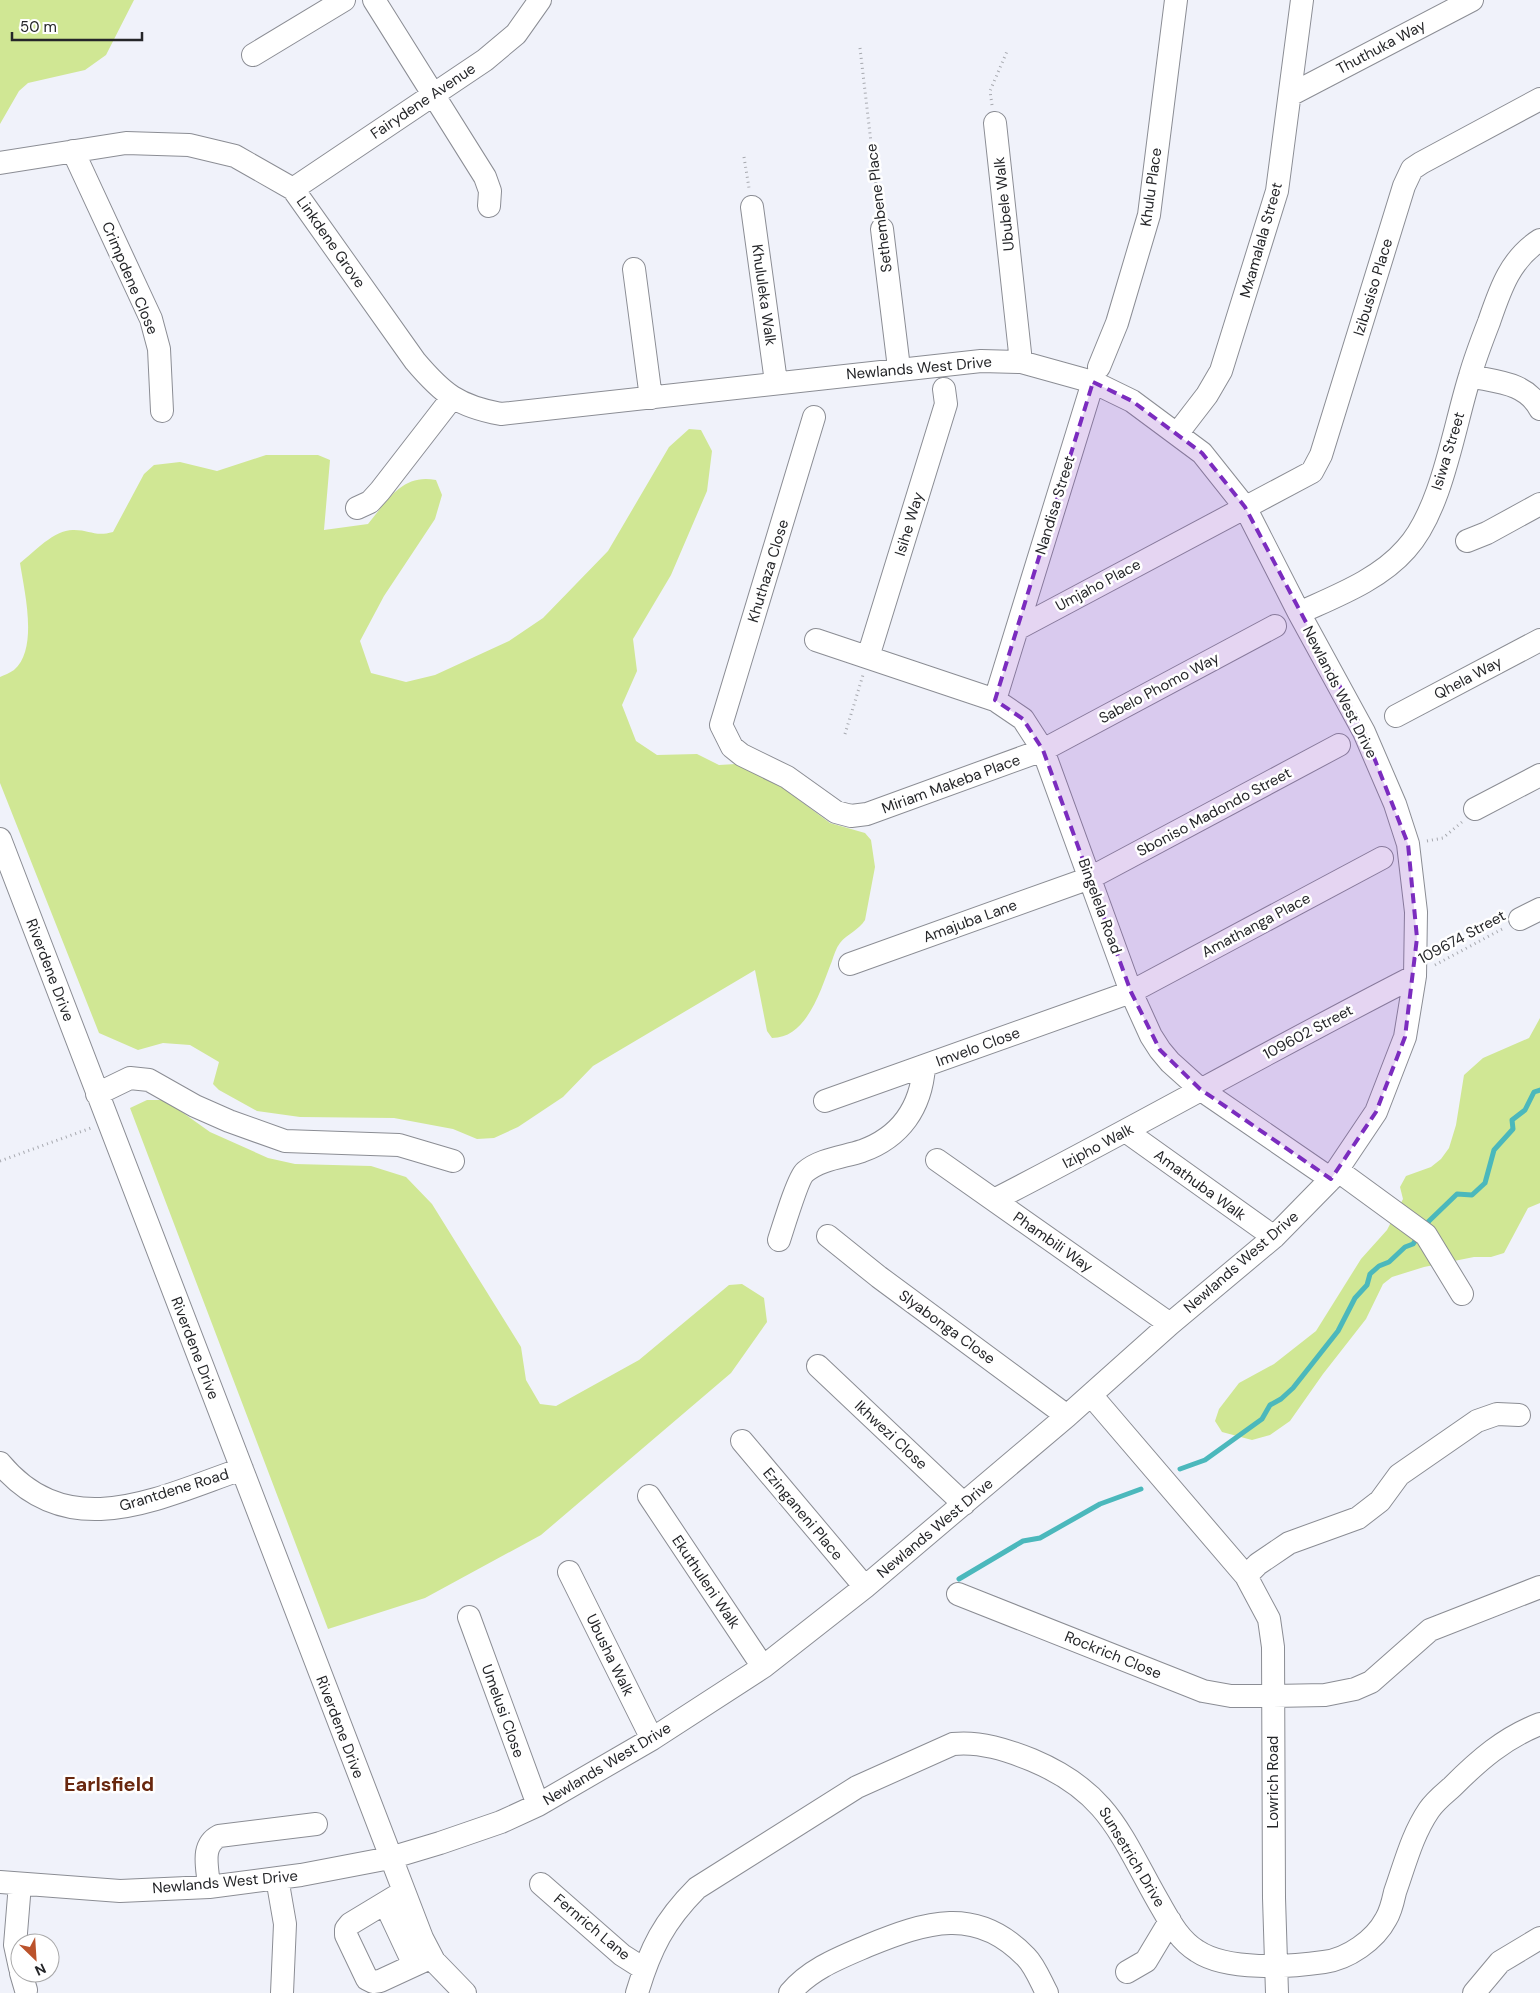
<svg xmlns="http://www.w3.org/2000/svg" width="1540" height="1993" viewBox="0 0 1540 1993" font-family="'DM Sans',sans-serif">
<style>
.green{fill:#d0e794}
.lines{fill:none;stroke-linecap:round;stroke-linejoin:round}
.stream{stroke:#4bb8bc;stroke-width:5}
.minor-casing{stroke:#8b8d94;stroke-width:24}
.path{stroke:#a7a9af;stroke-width:3;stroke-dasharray:1 4;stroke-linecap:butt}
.minor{stroke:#fff;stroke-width:22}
.marked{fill:#7b2cbf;fill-opacity:0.2;stroke:#7b2cbf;stroke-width:4;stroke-dasharray:10 6;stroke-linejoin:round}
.labels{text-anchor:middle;stroke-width:5;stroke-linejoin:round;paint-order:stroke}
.street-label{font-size:15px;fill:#252629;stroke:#fff}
.district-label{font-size:20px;font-weight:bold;fill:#68270e;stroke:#fff}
</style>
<rect width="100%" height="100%" fill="#f0f2fa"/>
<!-- green -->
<path class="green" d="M 0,0 L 134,0 L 106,55 L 85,70 L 28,83 L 19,91 L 0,124 Z
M 689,429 L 701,430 L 712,451 L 707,491 L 671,575 L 633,639 L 637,671 L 622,705 L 636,741 L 657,755 L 697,754 L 719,765 L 736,764 L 771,779 L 830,823 L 865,833 L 871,840 L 875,867 L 865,920 C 859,930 847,934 840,943 C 836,948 834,955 832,961 C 821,988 808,1038 772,1038 L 767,1031 L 755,970 L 593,1066 L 563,1097 L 518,1127 L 494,1138 L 477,1139 L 453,1129 L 394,1118 L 300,1117 L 257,1111 L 219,1090 L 213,1084 L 219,1062 L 190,1045 L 163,1043 L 138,1050 L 99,1033 L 0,783 L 0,677 C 4,675 10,673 14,670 C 39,649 24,590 20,563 C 35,551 55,529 74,530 C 90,530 95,537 113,532 L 144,474 L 154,465 L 180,462 L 217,471 L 266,455 L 318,455 L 330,460 L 324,530 L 368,524 C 387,501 402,473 436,480 L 442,495 L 435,519 L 384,596 L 360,641 L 371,673 L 406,682 L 435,675 L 509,641 L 543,618 L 608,551 L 669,447 Z
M 1540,1018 L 1540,1203 L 1528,1208 L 1504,1253 L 1491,1257 L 1474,1257 L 1424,1267 L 1392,1277 L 1383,1284 L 1366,1319 L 1323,1374 L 1290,1421 L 1270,1435 L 1252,1440 L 1222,1432 L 1215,1421 L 1219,1409 L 1239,1383 L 1274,1364 L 1316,1331 L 1361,1259 L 1387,1230 L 1403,1199 L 1400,1187 L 1406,1176 L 1431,1167 L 1441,1159 L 1449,1148 L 1456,1125 L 1464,1075 L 1483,1058 L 1529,1038 Z
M 147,1100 L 165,1100 L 210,1132 L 268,1158 L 295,1164 L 371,1166 L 406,1177 L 432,1204 L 521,1347 L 526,1380 L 540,1404 L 556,1406 L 639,1360 L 729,1285 L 742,1284 L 764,1298 L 767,1322 L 731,1373 L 541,1535 L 425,1598 L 328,1629 L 130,1108 Z"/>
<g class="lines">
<!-- stream -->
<path class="stream" d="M 1425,1227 L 1429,1221 L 1457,1194 L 1472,1195 L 1485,1183 L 1494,1150 L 1513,1129 L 1512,1120 L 1525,1110 L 1534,1092 L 1540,1090
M 1180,1469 L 1205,1460 L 1262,1419 L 1270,1405 L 1281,1399 L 1293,1388 L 1338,1331 L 1355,1298 L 1367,1285 L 1370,1274 L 1379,1266 L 1389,1262 L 1405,1247 L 1413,1244 L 1418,1237
M 959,1579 L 1023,1541 L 1040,1538 L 1100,1504 L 1141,1489"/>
<defs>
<path id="minor" d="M 374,0 L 485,177 L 490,191 L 489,206
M 253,55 L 344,0
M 1290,95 L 1472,0
M 995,123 L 1021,362
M 73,151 L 151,319 L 159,349 L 162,411
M 0,163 L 126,143 L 189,145 L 235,156 L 293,189 L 415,361 C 443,394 458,406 501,414 L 981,361 L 1021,362 L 1093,382 L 1132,401 L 1202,453 L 1245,507 L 1299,613 L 1364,732 L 1395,804 L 1408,844 L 1416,912 L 1415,976 L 1405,1037 L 1376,1112 L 1331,1179 L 1274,1237 L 1170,1324 L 1067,1416 L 865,1587 L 763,1667 L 652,1739 L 538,1805 L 501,1822 L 440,1843 L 390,1858 L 301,1875 L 209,1887 L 120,1891 L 0,1882
M 293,189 L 485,60 L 516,34 L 540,0
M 752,207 L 776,382
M 882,229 L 899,368
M 634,269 L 651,398
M 1099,367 L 1117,323 L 1149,215 L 1176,0
M 1470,376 C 1496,382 1526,382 1540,409
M 814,417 L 721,725 L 732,747 L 742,755 L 787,777 L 836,812 L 851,816 L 867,814 L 1043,750 L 1275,626
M 1177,434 L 1207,395 L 1221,371 L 1277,191 L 1302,0
M 357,508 L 370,502 L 380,491 L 452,398
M 1467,541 L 1487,533 L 1540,504
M 1299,613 C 1336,596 1379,580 1406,549 C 1442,510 1454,426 1470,376 C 1475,358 1482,340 1489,322 C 1500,290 1510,259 1540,240
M 1017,629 L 1312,472 L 1321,455 L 1404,186 L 1412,169 L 1421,163 L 1540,99
M 816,640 L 995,700 L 1023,719 L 1043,750 L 1131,992 L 1151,1036 L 1160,1050 L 1170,1062 L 1200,1089 L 1331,1179
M 868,657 L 946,404 L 944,389
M 995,700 L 1093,382
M 1396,716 L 1540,640
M 1475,809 L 1540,775
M 0,839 L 422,1938 L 434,1961 L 465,1993
M 1520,919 L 1540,909
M 850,964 L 1090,878 L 1339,745
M 97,1094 L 130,1078 L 149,1080 L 195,1106 L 229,1121 L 285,1141 L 399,1145 L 453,1161
M 825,1101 L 1131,992 L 1382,858
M 1127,1132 L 1274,1237
M 937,1160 L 1170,1324
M 1337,1170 L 1426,1235 L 1462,1294
M 994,1200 C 1136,1127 1274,1048 1415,976
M 828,1236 L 879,1277 L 1067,1416
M 779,1240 C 783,1228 798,1178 805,1172 C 820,1159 844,1157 862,1151 C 901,1137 921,1107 924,1067
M 818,1366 L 964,1504
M 1091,1395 L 1246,1576 L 1269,1619 L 1273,1647 L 1274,1898 L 1277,1993
M 742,1441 L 865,1587
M 0,1463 C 69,1546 160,1497 242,1469
M 649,1496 L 763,1667
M 569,1572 L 652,1739
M 1246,1576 L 1258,1564 L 1289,1543 L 1358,1518 L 1380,1501 L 1399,1475 L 1477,1421 L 1497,1414 L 1519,1415
M 958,1594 L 1203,1691 L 1231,1696 L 1273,1696 L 1325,1695 L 1355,1689 L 1371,1682 L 1430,1630 L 1540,1587
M 469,1617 L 538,1805
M 277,1878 L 285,1924 L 282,1993
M 20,1884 L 15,1945 L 20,1968
M 541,1884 L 622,1955 L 644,1969
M 209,1887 C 208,1868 200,1846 219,1836 L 316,1824
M 403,1892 L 350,1924 L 346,1929 L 346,1935 L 367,1979 L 373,1982 L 380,1981 L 432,1957
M 385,1903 L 414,1965
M 1127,1972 L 1146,1961 L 1170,1921
M 21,1973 L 26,1990
M 637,1993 C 650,1949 664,1921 697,1888 L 857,1787 L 953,1744 C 980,1741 1007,1750 1032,1760 C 1108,1792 1120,1834 1158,1901 C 1169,1920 1178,1939 1197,1951 C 1227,1971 1289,1967 1324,1962 C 1348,1959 1375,1940 1386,1919 C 1391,1911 1393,1901 1395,1892 C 1405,1864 1412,1835 1429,1810 C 1435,1801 1444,1794 1452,1787 C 1479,1760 1504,1738 1540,1724
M 790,1993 C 810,1969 839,1958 867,1946 C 926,1922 976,1905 1026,1957 C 1035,1966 1041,1982 1047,1993
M 1474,1993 L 1500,1962 L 1540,1938"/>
</defs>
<!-- minor casing -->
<use href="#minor" class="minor-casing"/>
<!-- path -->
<path class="path" d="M 860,48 L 879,211
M 992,105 L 990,91 L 1008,49
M 744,157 L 749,188
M 845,734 L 863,675
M 1427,841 L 1443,838 L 1462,822
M 1435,965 L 1504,928
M 0,1161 L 91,1128"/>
<!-- minor -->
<use href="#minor" class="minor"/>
</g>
<!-- marked area -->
<path class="marked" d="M 1093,382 L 1132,401 L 1202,453 L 1245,507 L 1364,732 L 1408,844 L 1417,938 L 1405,1037 L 1376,1112 L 1331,1179 L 1200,1089 L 1160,1050 L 1131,992 L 1043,750 L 1023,719 L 995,700 Z"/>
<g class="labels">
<!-- street labels -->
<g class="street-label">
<text transform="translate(1381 47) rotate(-28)" y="5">Thuthuka Way</text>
<text transform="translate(423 101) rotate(-34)" y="5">Fairydene Avenue</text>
<text transform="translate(1151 187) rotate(-82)" y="5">Khulu Place</text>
<text transform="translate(1004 204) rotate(-96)" y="5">Ububele Walk</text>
<text transform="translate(879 208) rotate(-97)" y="5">Sethembene Place</text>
<text transform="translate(1261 240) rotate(-74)" y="5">Mxamalala Street</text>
<text transform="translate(331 242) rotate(55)" y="5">Linkdene Grove</text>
<text transform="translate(130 278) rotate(67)" y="5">Crimpdene Close</text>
<text transform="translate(1373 287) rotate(-73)" y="5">Izibusiso Place</text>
<text transform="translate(764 295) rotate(82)" y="5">Khululeka Walk</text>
<text transform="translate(919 368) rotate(-5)" y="5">Newlands West Drive</text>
<text transform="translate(1448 451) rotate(-73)" y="5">Isiwa Street</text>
<text transform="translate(1055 505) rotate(-73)" y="5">Nandisa Street</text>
<text transform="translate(909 524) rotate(-73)" y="5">Isihe Way</text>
<text transform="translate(768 571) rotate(-73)" y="5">Khuthaza Close</text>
<text transform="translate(1098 585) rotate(-28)" y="5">Umjaho Place</text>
<text transform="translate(1468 678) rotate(-28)" y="5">Qhela Way</text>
<text transform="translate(1159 688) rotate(-28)" y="5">Sabelo Phomo Way</text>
<text transform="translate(1340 692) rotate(63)" y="5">Newlands West Drive</text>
<text transform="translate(951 784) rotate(-20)" y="5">Miriam Makeba Place</text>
<text transform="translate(1214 812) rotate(-28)" y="5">Sboniso Madondo Street</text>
<text transform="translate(1100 906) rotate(70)" y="5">Bingelela Road</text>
<text transform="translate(970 921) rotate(-20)" y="5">Amajuba Lane</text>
<text transform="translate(1256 925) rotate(-28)" y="5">Amathanga Place</text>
<text transform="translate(1462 937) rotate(-28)" y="5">109674 Street</text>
<text transform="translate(50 970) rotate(69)" y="5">Riverdene Drive</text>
<text transform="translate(1308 1032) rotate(-28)" y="5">109602 Street</text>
<text transform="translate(978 1047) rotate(-20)" y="5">Imvelo Close</text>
<text transform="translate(1098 1146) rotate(-28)" y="5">Izipho Walk</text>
<text transform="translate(1200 1185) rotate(36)" y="5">Amathuba Walk</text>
<text transform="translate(1053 1242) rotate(35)" y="5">Phambili Way</text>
<text transform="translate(1241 1262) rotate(-41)" y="5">Newlands West Drive</text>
<text transform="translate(947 1327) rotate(36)" y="5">Slyabonga Close</text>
<text transform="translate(195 1348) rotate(69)" y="5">Riverdene Drive</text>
<text transform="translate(891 1435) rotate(43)" y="5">Ikhwezi Close</text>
<text transform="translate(174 1490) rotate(-17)" y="5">Grantdene Road</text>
<text transform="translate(803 1514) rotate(50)" y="5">Ezinganeni Place</text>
<text transform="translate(935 1528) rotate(-40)" y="5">Newlands West Drive</text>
<text transform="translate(706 1582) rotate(56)" y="5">Ekuthuleni Walk</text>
<text transform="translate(610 1655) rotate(64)" y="5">Ubusha Walk</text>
<text transform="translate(1113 1655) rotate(22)" y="5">Rockrich Close</text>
<text transform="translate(503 1711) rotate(70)" y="5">Umelusi Close</text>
<text transform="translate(340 1727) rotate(69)" y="5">Riverdene Drive</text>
<text transform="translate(607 1764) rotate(-31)" y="5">Newlands West Drive</text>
<text transform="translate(1273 1782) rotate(-90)" y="5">Lowrich Road</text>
<text transform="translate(1132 1857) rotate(59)" y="5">Sunsetrich Drive</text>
<text transform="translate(225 1882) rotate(-5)" y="5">Newlands West Drive</text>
<text transform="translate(592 1927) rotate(40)" y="5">Fernrich Lane</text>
</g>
<!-- district labels -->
<g class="district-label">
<text x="109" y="1791">Earlsfield</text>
</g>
</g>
<!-- north arrow -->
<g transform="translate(35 1958) rotate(155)"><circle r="24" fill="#ffffff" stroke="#a8a8a9"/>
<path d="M0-4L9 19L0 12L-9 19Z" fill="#bb532c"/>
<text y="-8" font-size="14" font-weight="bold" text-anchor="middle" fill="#252629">N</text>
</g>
<!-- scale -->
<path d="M12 32v8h130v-8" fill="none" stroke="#252629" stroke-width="2.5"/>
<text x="20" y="32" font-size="15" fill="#252629" stroke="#ffffff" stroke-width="4" paint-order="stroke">50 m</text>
</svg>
